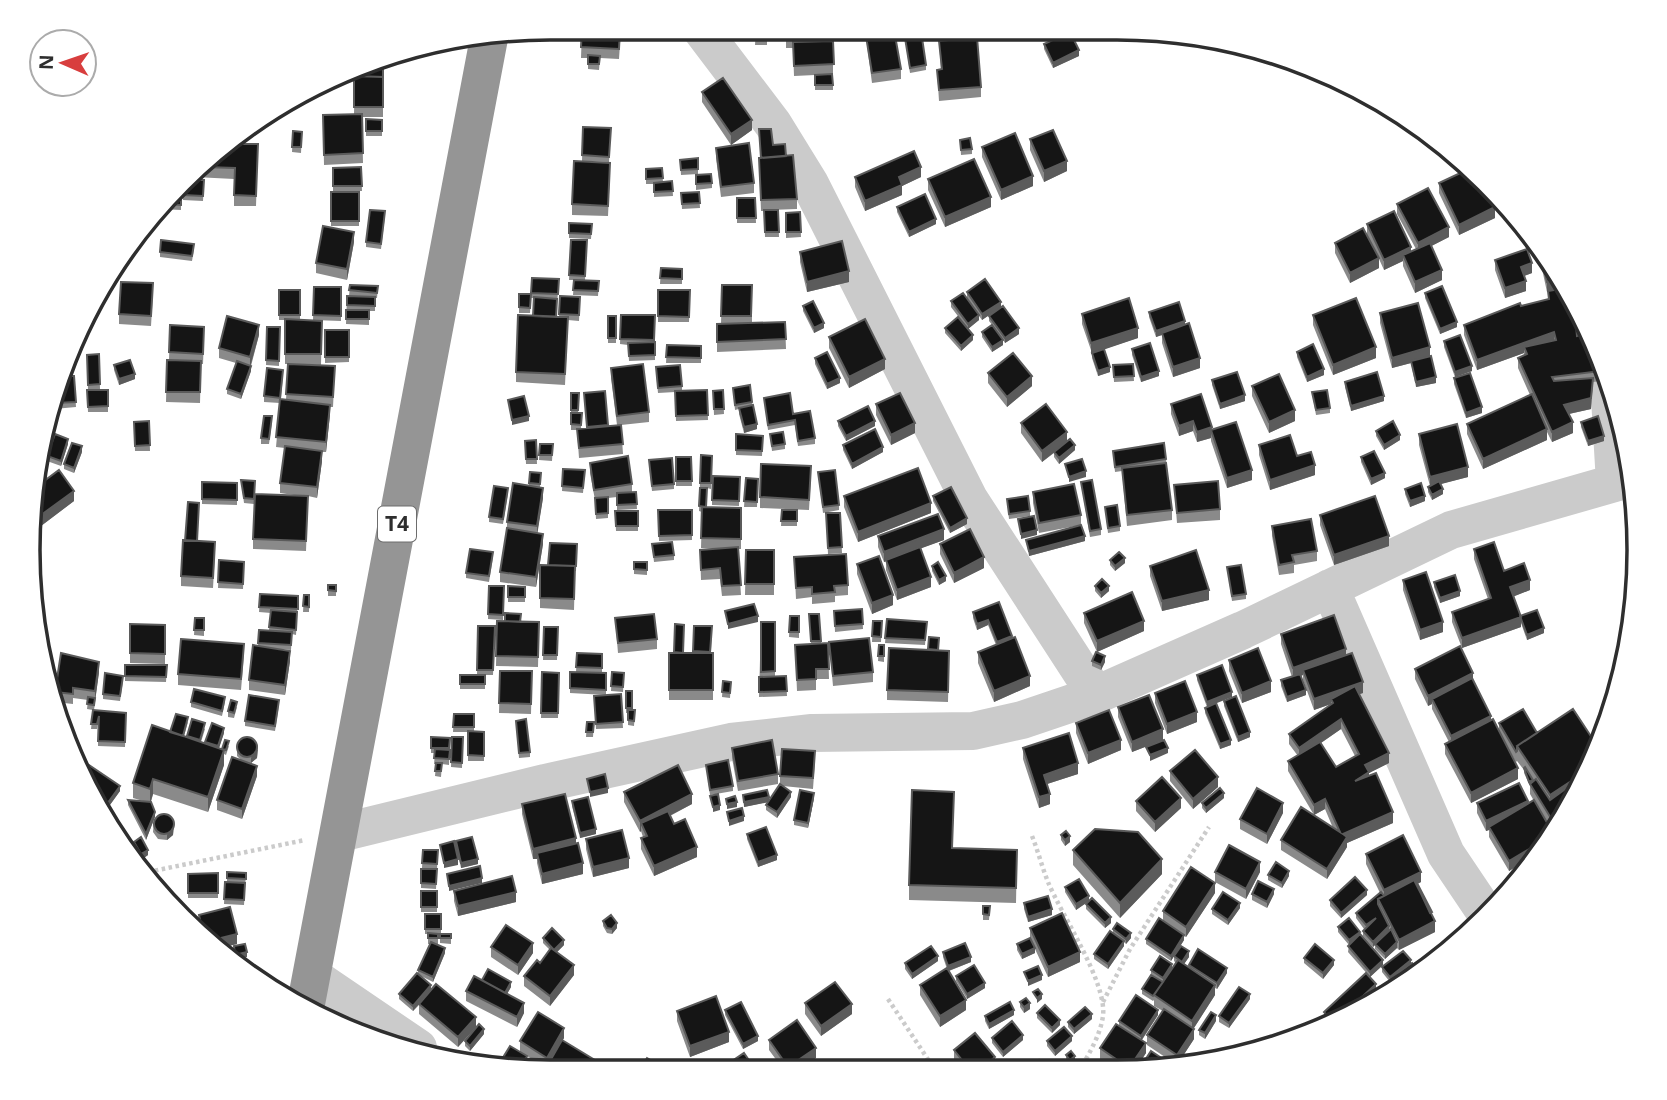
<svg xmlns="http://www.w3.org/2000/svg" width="1667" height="1100" viewBox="0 0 1667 1100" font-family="'Open Sans',sans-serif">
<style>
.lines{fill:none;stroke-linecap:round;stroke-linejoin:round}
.path{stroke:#cbcbcb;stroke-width:4.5;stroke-dasharray:3.5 3.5;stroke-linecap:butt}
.minor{stroke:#cbcbcb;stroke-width:38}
.highway{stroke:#959595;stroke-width:38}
.wall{fill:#8a8a8a;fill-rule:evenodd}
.shaded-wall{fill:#5b5b5b}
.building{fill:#151515;stroke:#5b5b5b;stroke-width:2}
.labels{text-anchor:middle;stroke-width:7;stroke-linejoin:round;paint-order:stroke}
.shield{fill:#fff;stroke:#6d6d6d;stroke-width:2}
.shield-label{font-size:21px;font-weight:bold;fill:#2e2e2e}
.rim{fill:none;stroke:#2e2e2e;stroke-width:3.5}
</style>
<rect width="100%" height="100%" fill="#fff"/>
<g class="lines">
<!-- path -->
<path class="path" d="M 1032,836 C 1038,851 1042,867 1048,882 C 1062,916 1107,982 1103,1016 C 1100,1036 1089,1054 1079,1071
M 148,872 L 305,840
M 888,999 L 935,1070
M 1103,1002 L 1130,949 L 1209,827"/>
<!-- minor -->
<path class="minor" d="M 701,29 L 773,124 L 810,184 L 969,499 L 1096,695
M 1609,381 L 1615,483
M 1330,588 L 1446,854 L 1487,915
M 340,833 L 545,783 L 731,742 L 812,733 L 973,731 L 1022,720 L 1096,695 L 1243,630 L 1451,530 L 1632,478
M 312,976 L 418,1048"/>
<!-- highway -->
<path class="highway" d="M 305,1009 L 489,38"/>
</g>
<!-- wall -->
<path class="wall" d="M 582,28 L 621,29 L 619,59 L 600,58 L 599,70 L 588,69 L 588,58 L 581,58 Z
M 756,29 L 767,30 L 767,45 L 755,45 Z
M 771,30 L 782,30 L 782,33 L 771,33 Z
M 786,30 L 822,30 L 822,41 L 833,41 L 833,90 L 815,90 L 815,75 L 794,76 L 793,48 L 786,48 Z
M 865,30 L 894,30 L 901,69 L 901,79 L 872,83 Z
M 904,32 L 926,65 L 926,70 L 910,73 Z
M 939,41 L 981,87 L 981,97 L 939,101 L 937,70 L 941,70 Z
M 1044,44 L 1079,56 L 1053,68 L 1044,49 Z
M 383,56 L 383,117 L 362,117 L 363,163 L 324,165 L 323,115 L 354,114 L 355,69 Z
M 343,75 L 343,80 L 332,80 Z
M 702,92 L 752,130 L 731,145 L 702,102 Z
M 366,119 L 382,120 L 382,136 L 366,136 Z
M 583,127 L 611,128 L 609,162 L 582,161 Z
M 293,131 L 302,132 L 301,153 L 292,152 Z
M 1030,139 L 1067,171 L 1044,182 L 1030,150 Z
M 960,140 L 972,149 L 972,154 L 961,155 Z
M 230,144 L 258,144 L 256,206 L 234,206 L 234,179 L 195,177 Z
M 773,145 L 786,156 L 797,199 L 797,209 L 770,210 L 778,210 L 779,237 L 765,237 L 764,211 L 761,211 L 759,158 L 760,158 Z
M 982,147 L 1033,186 L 1001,200 L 982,157 Z
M 716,148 L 754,183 L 754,193 L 721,197 L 716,158 Z
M 698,158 L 698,174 L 681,175 L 680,160 Z
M 361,167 L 362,191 L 333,191 L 333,168 Z
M 662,168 L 663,182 L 672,181 L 673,196 L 654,197 L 654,184 L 646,184 L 646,169 Z
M 610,173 L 608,216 L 572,215 L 572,204 Z
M 696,175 L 712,183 L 712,188 L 696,190 Z
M 855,177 L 921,177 L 902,186 L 902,195 L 865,211 L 855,187 Z
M 928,179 L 991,207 L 945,227 L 928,190 Z
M 204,180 L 203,201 L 183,200 L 183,188 Z
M 1439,183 L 1495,218 L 1459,235 L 1439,193 Z
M 181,190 L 181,210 L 160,209 Z
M 331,192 L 359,192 L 359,226 L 331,226 Z
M 699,192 L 700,208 L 682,209 L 681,193 Z
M 737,198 L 755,198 L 756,223 L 737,223 Z
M 1504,203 L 1516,216 L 1509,219 Z
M 1397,204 L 1449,237 L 1431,246 L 1442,280 L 1415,293 L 1403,266 L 1403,261 L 1384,270 L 1379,259 L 1379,268 L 1350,283 L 1335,253 L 1335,243 L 1367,235 L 1367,224 L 1411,252 L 1416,249 L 1397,214 Z
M 897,207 L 936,224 L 909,237 L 897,212 Z
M 800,212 L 801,237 L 786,238 L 786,213 Z
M 385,216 L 381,249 L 366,247 L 366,242 Z
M 569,223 L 592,224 L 591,239 L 569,238 Z
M 571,240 L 587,240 L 585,280 L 599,281 L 598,296 L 573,295 L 574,280 L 569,280 Z
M 354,242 L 347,280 L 316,273 L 316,263 Z
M 1539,245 L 1580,311 L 1580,319 L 1578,320 L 1579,334 L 1577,335 L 1601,371 L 1601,381 L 1593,382 L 1591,409 L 1569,414 L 1573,433 L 1552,442 L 1547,432 L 1547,440 L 1483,469 L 1467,434 L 1467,424 L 1530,395 L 1518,368 L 1518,358 L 1524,355 L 1524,353 L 1477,370 L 1464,335 L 1464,325 L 1548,299 L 1548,292 L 1547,292 L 1539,255 Z
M 194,249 L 192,261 L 160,257 L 160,252 Z
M 800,252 L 849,282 L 807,292 L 800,262 Z
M 1495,260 L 1532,273 L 1524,276 L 1526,291 L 1505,298 L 1495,270 Z
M 661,268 L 682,269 L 682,284 L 660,284 Z
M 532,278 L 559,279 L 556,317 L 559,317 L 560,296 L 580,297 L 579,321 L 568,320 L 565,385 L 516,382 L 516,372 L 533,316 L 534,298 L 531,298 Z
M 350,285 L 378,286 L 377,298 L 375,298 L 375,311 L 369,311 L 369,325 L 346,324 L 347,296 L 349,296 Z
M 722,285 L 752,285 L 752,323 L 785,322 L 786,349 L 717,352 L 717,324 L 721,324 Z
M 314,287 L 341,287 L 341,321 L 313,320 Z
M 279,290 L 300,290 L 300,320 L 322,321 L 321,365 L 291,364 L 335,366 L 333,407 L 330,407 L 326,452 L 322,452 L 322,461 L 317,498 L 308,496 L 306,551 L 253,549 L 253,539 L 301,496 L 280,493 L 280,483 L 285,448 L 276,447 L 280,403 L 264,402 L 264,396 L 283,375 L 281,399 L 286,400 L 288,364 L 285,364 L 285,320 L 279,320 Z
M 658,290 L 690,290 L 689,322 L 658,322 Z
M 967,292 L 1001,307 L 982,320 L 979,316 L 979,320 L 968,329 L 973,340 L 961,351 L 945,333 L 945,328 L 967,328 L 951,307 L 951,301 L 973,307 L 967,298 Z
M 153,293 L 151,326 L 119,324 L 119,314 Z
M 1425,293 L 1457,327 L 1440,334 L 1425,298 Z
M 519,294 L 531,294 L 530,313 L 519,313 Z
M 803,306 L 824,328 L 814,333 L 803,311 Z
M 1149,312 L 1185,325 L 1200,368 L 1173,377 L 1162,343 L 1162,335 L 1156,337 L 1149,317 Z
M 1380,313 L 1430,356 L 1436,383 L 1416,387 L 1411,363 L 1392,368 L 1380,323 Z
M 1082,314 L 1138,338 L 1104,349 L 1110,372 L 1098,376 L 1092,358 L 1092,353 L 1082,324 Z
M 621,315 L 655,315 L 655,360 L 629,361 L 628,345 L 620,344 Z
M 1313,315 L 1376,358 L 1333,375 L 1313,325 Z
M 608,316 L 616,316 L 616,343 L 608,343 Z
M 989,316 L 1019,334 L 1005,343 L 1003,340 L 1003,345 L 992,352 L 982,337 L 982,332 L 993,326 L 989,321 Z
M 170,325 L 204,337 L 203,364 L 201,364 L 200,403 L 166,402 L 167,360 L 169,360 Z
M 267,327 L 280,327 L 279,366 L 266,365 Z
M 325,330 L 349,330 L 349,362 L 325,363 Z
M 259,335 L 251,366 L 251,371 L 241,399 L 227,394 L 227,389 L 236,363 L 219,358 L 219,348 Z
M 829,337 L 885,369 L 849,388 L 829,348 Z
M 1444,341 L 1472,371 L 1455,377 L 1444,347 Z
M 667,345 L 701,346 L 701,363 L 666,363 Z
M 1132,349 L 1159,376 L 1141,382 L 1132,355 Z
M 1297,352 L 1324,375 L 1307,382 L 1297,357 Z
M 99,354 L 100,389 L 88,390 L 87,355 Z
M 815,358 L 840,383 L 827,389 L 815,364 Z
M 1133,364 L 1134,381 L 1114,382 L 1113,365 Z
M 114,365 L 135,379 L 119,385 L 114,370 Z
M 611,368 L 649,412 L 649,422 L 621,425 L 623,454 L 579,458 L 577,430 L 571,430 L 571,393 L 579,393 L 578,413 L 582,413 L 581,428 L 587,428 L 584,398 L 605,391 L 608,426 L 617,425 L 611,378 Z
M 656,372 L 682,386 L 682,391 L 707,390 L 708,420 L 676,421 L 675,392 L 658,393 Z
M 988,373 L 1032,386 L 1007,407 L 988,383 Z
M 62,376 L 74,376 L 76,407 L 54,409 Z
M 1454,378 L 1482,413 L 1466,418 L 1454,384 Z
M 1212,380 L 1245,401 L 1220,409 L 1212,385 Z
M 1345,382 L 1384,401 L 1351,411 L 1345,387 Z
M 1252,386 L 1295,421 L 1269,433 L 1252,396 Z
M 733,388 L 752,402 L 757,429 L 744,433 L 739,414 L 739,409 L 735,410 Z
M 87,390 L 108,390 L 108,412 L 88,412 Z
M 723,390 L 724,414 L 714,415 L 713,391 Z
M 1312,392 L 1330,408 L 1330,413 L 1316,415 Z
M 764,398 L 793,414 L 815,438 L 815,444 L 798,446 L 795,425 L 768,430 Z
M 876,404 L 915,433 L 891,445 L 876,415 Z
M 1171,404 L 1212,430 L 1252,480 L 1227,488 L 1211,441 L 1211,438 L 1197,442 L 1193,431 L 1179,436 L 1171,414 Z
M 149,421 L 150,451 L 135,451 L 134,422 Z
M 838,421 L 875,426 L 846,441 L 838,426 Z
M 272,422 L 269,444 L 261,444 L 261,438 Z
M 1581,422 L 1604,441 L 1588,446 L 1581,427 Z
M 1021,423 L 1067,441 L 1075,450 L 1059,464 L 1054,457 L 1054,453 L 1042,462 L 1021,433 Z
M 1376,431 L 1400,440 L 1384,450 L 1376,436 Z
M 736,434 L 763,436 L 762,456 L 736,455 Z
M 770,434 L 785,444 L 785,449 L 772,451 Z
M 1419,434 L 1468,477 L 1440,484 L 1443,494 L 1432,500 L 1428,492 L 1428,487 L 1430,486 L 1419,445 Z
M 536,440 L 537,464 L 526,464 L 525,441 Z
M 68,444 L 61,466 L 47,461 L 47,456 Z
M 540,444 L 553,444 L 552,461 L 539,460 Z
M 843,445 L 883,452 L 852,469 L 843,450 Z
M 1259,445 L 1297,456 L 1315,475 L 1270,490 L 1259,455 Z
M 1113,451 L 1166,459 L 1172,510 L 1172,520 L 1127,526 L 1122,471 L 1115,472 Z
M 82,452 L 74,473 L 64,469 L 64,464 Z
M 701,455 L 712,456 L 711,489 L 707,488 L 706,507 L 741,508 L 741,549 L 738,549 L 741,595 L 722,596 L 720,579 L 701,580 L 700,550 L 719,549 L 701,548 L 702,512 L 699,511 Z
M 676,457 L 691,457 L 692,486 L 676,486 Z
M 1361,457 L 1385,478 L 1371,485 L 1361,462 Z
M 590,463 L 632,484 L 632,492 L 636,492 L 637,509 L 617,510 L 617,497 L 608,498 L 608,518 L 596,519 L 595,500 L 590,473 Z
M 649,465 L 674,484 L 674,489 L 652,491 Z
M 563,469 L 585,470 L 583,493 L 562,491 Z
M 530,472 L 541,473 L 540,487 L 543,498 L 537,533 L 543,544 L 536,587 L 500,582 L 500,572 L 507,529 L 507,522 L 529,485 Z
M 818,472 L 839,505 L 839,510 L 823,513 Z
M 811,476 L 809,510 L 760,508 L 760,497 Z
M 740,477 L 739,506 L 712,505 L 712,500 Z
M 746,478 L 758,479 L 757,507 L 744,507 Z
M 241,480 L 255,481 L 254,504 L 244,503 Z
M 202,482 L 237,483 L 237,505 L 202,504 Z
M 1081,482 L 1101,529 L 1101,535 L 1090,537 Z
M 1174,485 L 1220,509 L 1220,520 L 1177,523 Z
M 36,487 L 74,501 L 37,529 L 29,518 L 29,515 Z
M 1405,489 L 1425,501 L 1410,507 L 1405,494 Z
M 1033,492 L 1081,515 L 1081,525 L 1085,541 L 1029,556 L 1026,540 L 1076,526 L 1039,533 L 1033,503 Z
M 508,493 L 503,524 L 489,522 L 489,517 Z
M 844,496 L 931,513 L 858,542 L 844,507 Z
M 933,496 L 967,524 L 950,533 L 933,501 Z
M 1007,499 L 1030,511 L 1030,516 L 1009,519 Z
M 1105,507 L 1120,526 L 1120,531 L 1108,533 Z
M 658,510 L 692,510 L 692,540 L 659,541 Z
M 782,510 L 797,510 L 797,526 L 781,526 Z
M 615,511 L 638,511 L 638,531 L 616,531 Z
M 826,513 L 840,513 L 842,553 L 828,554 Z
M 1320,515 L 1389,546 L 1334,565 L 1320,525 Z
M 1272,526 L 1317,551 L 1317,561 L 1294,565 L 1294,573 L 1279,575 L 1272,536 Z
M 878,536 L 944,540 L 921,548 L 931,587 L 897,600 L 886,570 L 886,561 L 884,562 L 878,547 Z
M 197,541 L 215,553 L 213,588 L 181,586 L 181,576 Z
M 577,544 L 576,571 L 575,571 L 574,610 L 540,608 L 540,565 L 548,565 Z
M 652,544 L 674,555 L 674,560 L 654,562 Z
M 940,544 L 984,568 L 954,583 L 940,554 Z
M 1474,549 L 1530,590 L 1514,596 L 1520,616 L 1544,633 L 1527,640 L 1521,623 L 1521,627 L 1462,648 L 1452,622 L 1452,612 L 1488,599 L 1474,559 Z
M 746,550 L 774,550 L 774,595 L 745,595 Z
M 493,557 L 489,582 L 466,578 L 466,573 Z
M 794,557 L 848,585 L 848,595 L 835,596 L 835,602 L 812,604 L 812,597 L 796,599 Z
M 219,560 L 244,562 L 243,589 L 218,588 Z
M 1110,560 L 1125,563 L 1115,571 L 1110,565 Z
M 634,562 L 647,570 L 647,575 L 634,574 Z
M 857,564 L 893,605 L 872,614 L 857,574 Z
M 932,566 L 946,581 L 939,585 L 932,571 Z
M 1150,566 L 1209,600 L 1162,611 L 1150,576 Z
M 1227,567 L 1246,594 L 1246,599 L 1232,601 Z
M 1403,580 L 1443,632 L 1420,640 L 1403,590 Z
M 1434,582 L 1460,596 L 1440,603 L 1434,587 Z
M 328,585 L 336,585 L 336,596 L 328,596 Z
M 489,586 L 504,586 L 503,620 L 488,619 Z
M 508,586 L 525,587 L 525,602 L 508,602 Z
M 1095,586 L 1109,591 L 1101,598 L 1095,591 Z
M 260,594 L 298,596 L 296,635 L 292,634 L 291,650 L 280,649 L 290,661 L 285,695 L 249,690 L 249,680 L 258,646 L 259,630 L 269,630 L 271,613 L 259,612 Z
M 304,595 L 309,595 L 309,612 L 303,612 Z
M 999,602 L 1012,639 L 1030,686 L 994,702 L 978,663 L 978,652 L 996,645 L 988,625 L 977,630 L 973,618 L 973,612 Z
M 862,609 L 863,629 L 835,632 L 834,611 Z
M 1084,613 L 1144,631 L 1097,652 L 1084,623 Z
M 809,614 L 819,614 L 821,643 L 828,643 L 829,679 L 816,679 L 816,690 L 797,691 L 795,645 L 811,644 Z
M 790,616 L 799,616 L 799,638 L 789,637 Z
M 195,618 L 204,618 L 204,636 L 194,635 Z
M 615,618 L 657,639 L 657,649 L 618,653 Z
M 887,619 L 927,622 L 925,645 L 885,643 Z
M 497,621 L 539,622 L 538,667 L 496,666 Z
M 873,621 L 882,621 L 881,642 L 872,642 Z
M 761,622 L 775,622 L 775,676 L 786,676 L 787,696 L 759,697 Z
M 130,624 L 165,625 L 165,664 L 130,663 Z
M 478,626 L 495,626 L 493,675 L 485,675 L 485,689 L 460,689 L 460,675 L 477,675 Z
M 694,626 L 712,626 L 711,653 L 713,653 L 713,700 L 669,700 L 669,653 L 693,653 Z
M 544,627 L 558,627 L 557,660 L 543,660 Z
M 1281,634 L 1346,655 L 1363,693 L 1359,694 L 1389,763 L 1369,773 L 1369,775 L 1393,823 L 1347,843 L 1347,847 L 1327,879 L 1281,850 L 1281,840 L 1333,828 L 1325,809 L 1314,815 L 1288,771 L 1288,761 L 1298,756 L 1289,744 L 1289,734 L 1331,705 L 1331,704 L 1314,710 L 1303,680 L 1303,675 L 1301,676 L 1306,695 L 1287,702 L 1281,686 L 1281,680 L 1292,677 L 1281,644 ZM 1341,729 L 1355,756 L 1336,767 L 1321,743 Z
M 829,642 L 873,672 L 873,682 L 833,686 Z
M 879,645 L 884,645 L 884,662 L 878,661 Z
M 938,650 L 949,661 L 948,702 L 887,700 L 887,690 Z
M 577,653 L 602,654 L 602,673 L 606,673 L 606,695 L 570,693 L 570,672 L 576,672 Z
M 244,654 L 241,690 L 178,685 L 178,674 Z
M 1229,660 L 1271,692 L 1242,703 L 1229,671 Z
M 1092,661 L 1105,662 L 1101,670 L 1092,666 Z
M 125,665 L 167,665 L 166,682 L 125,681 Z
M 1222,665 L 1207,707 L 1197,680 L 1197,675 Z
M 1415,669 L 1473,680 L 1491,720 L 1499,732 L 1499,723 L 1537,733 L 1598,747 L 1578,791 L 1576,793 L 1569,811 L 1539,853 L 1509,871 L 1489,837 L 1489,830 L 1486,831 L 1477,813 L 1477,803 L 1528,804 L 1534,801 L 1530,794 L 1530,786 L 1524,773 L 1524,770 L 1517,761 L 1516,762 L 1503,740 L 1518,779 L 1471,803 L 1445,754 L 1445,744 L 1449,742 L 1432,709 L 1432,704 L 1428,706 L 1415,679 Z
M 500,671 L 532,671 L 531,714 L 499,713 Z
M 99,672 L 94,710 L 126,713 L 125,747 L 98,746 L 98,723 L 97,729 L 91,729 L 93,710 L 87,709 L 88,700 L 73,698 L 73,704 L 55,702 L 55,692 Z
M 542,672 L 559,673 L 558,718 L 541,718 Z
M 612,672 L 624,673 L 623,692 L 611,691 Z
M 123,681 L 120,701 L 103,699 L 103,694 Z
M 723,681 L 731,682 L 730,698 L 722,697 Z
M 626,691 L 632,691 L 632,710 L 635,710 L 634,726 L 628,725 L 628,713 L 626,713 Z
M 1155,693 L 1197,722 L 1167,734 L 1155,703 Z
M 621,694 L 623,728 L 596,729 L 594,696 Z
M 1224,701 L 1250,737 L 1238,742 L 1224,706 Z
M 191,702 L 225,702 L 222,716 L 191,707 Z
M 279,705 L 275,731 L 245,726 L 245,721 Z
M 237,707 L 234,718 L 228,717 L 228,711 Z
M 1118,707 L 1163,740 L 1132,752 L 1118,717 Z
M 1205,708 L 1231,745 L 1220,749 L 1205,713 Z
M 454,714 L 474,714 L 474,731 L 484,732 L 484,761 L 468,761 L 468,732 L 453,732 Z
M 192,719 L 205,729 L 201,742 L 205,744 L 205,742 L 224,733 L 219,748 L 222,749 L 229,746 L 226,755 L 224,754 L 224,765 L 208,812 L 153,794 L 151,802 L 155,817 L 154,819 L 174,826 L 173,835 L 167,840 L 158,839 L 153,832 L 154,819 L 146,840 L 128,805 L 128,800 L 143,801 L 133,798 L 133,783 L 170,732 L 188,722 L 184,736 L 187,737 Z
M 516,721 L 530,752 L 530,757 L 519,758 Z
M 587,722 L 594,722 L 593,737 L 586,737 Z
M 1076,723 L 1121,750 L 1088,764 L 1076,733 Z
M 431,737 L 450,738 L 449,765 L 442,764 L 441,777 L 435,776 L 436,764 L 434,764 L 435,753 L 431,753 Z
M 452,737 L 463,737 L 462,768 L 451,767 Z
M 732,748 L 778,774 L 778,784 L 738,791 L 732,758 Z
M 1023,748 L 1078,774 L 1047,784 L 1050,804 L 1039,808 L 1023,759 Z
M 258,750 L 257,758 L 251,763 L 248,763 L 257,776 L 242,819 L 217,810 L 217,800 L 241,760 L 237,756 L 237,751 Z
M 815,761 L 813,789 L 783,786 L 791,797 L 777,818 L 766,810 L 766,805 L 768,802 L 744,807 L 743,795 L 769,801 L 780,785 L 780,776 Z
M 706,765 L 733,786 L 733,791 L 710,795 Z
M 1170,771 L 1218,787 L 1193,809 L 1170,781 Z
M 83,775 L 120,791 L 107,809 L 93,800 Z
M 624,792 L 692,804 L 670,816 L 674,824 L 697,857 L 654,876 L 641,849 L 641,838 L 643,837 L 641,831 L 640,832 L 624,802 Z
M 814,798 L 808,828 L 794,825 L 794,820 Z
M 1224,798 L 1206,813 L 1202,808 L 1202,803 Z
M 572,801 L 596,834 L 580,838 L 572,806 Z
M 1136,801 L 1181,808 L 1155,832 L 1136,811 Z
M 522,804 L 576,844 L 583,874 L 542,884 L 537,863 L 537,859 L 533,859 L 522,814 Z
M 954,807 L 952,848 L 1017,850 L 1016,903 L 909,900 L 909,885 Z
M 1283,813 L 1267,844 L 1240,829 L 1240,819 Z
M 747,834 L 777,860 L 758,867 L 747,839 Z
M 1061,835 L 1070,842 L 1065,846 L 1061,840 Z
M 586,839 L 629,868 L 593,877 L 586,849 Z
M 456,841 L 478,864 L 461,868 L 456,846 Z
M 134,842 L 148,855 L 141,860 L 134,847 Z
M 423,850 L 438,850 L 437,869 L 422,868 Z
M 1073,850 L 1162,874 L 1120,918 L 1073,865 Z
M 1366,854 L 1421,882 L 1417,884 L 1432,916 L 1435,932 L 1399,950 L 1397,948 L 1385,959 L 1375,949 L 1375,945 L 1373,947 L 1363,936 L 1363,931 L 1364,929 L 1356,918 L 1356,913 L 1380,893 L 1366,864 Z
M 421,869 L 437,869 L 436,889 L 421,888 Z
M 227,872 L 246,873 L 244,905 L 224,904 L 225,882 L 227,882 Z
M 1215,872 L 1260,872 L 1246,899 L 1215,882 Z
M 218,873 L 218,898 L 188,898 L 188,874 Z
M 1268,875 L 1289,876 L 1282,888 L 1268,880 Z
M 1065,887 L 1089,901 L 1111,923 L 1105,928 L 1086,909 L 1086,904 L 1089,901 L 1076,910 L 1065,892 Z
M 421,891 L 437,891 L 437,912 L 421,912 Z
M 454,891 L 516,902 L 458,916 L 454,901 Z
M 1215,893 L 1186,937 L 1184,936 L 1184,940 L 1171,961 L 1146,944 L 1146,939 L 1163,920 L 1163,911 Z
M 1252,894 L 1274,894 L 1267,908 L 1252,900 Z
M 1367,895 L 1341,918 L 1330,906 L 1330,900 Z
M 1024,903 L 1052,915 L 1028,922 L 1024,909 Z
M 983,906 L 990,906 L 989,920 L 983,920 Z
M 1240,908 L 1228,925 L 1212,914 L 1212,909 Z
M 425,914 L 441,914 L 441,934 L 451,934 L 451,944 L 440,943 L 440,934 L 438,934 L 438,944 L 434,944 L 445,953 L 433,982 L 421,976 L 431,989 L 476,1027 L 458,1047 L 419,1014 L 419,1005 L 413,1011 L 399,999 L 399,994 L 418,975 L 418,970 L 430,944 L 428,944 L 428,934 L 425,934 Z
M 199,915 L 237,944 L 216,949 L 206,942 L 202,938 L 199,925 Z
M 603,921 L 617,928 L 612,934 L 607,933 L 603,926 Z
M 1338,927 L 1360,935 L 1383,965 L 1370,977 L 1348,952 L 1349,945 L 1338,932 Z
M 1030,928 L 1080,962 L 1048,977 L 1035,949 L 1035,953 L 1022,959 L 1017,950 L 1017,944 L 1030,939 Z
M 1113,929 L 1131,938 L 1126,944 L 1124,942 L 1124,946 L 1108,969 L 1094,959 L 1094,954 L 1113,933 Z
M 543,938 L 564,945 L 557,952 L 574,975 L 550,1006 L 524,986 L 524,976 L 540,963 L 550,950 L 543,943 Z
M 491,947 L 533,953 L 518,975 L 491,957 Z
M 943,952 L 971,962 L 949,971 L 966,1010 L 940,1027 L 920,995 L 920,985 L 947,969 L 943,957 Z
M 1174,956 L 1189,957 L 1184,964 L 1189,967 L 1189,965 L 1227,973 L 1217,989 L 1215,988 L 1215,995 L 1194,1028 L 1194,1039 L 1177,1065 L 1147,1045 L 1147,1035 L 1163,1011 L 1154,1006 L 1154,1000 L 1153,1001 L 1142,994 L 1142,989 L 1151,975 L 1151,970 L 1172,968 L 1176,963 L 1174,961 Z
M 1304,958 L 1334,965 L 1323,979 L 1304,963 Z
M 938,961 L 912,979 L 905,969 L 905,963 Z
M 1411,964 L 1419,971 L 1425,970 L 1395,989 L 1391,985 L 1391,982 L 1390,982 L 1382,972 L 1382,967 Z
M 956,976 L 985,988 L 967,999 L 956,981 Z
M 482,980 L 511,987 L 507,994 L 524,1013 L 517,1027 L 466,1001 L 466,991 Z
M 1376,995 L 1357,1012 L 1348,1018 L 1327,1026 L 1324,1023 L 1324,1012 Z
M 1250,999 L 1229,1028 L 1219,1022 L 1219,1016 Z
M 1020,1002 L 1030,1009 L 1024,1013 L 1020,1007 Z
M 805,1003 L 852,1014 L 821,1036 L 805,1014 Z
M 725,1010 L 758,1041 L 743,1049 L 725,1015 Z
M 677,1011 L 729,1042 L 690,1057 L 677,1021 Z
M 1037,1013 L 1060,1025 L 1052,1033 L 1037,1018 Z
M 1014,1015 L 989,1029 L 985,1021 L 985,1016 Z
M 1158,1015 L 1142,1040 L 1146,1053 L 1134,1071 L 1118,1071 L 1100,1059 L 1100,1048 L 1119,1026 L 1119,1021 Z
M 1092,1019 L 1074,1034 L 1068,1027 L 1068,1022 Z
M 1216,1021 L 1205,1039 L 1199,1035 L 1199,1030 Z
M 484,1034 L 470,1051 L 465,1046 L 465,1041 Z
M 564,1038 L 546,1067 L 520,1052 L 520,1041 Z
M 992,1038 L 1023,1040 L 1003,1057 L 992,1043 Z
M 769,1040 L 816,1058 L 800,1069 L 783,1069 L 769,1050 Z
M 1047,1041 L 1072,1041 L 1055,1056 L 1047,1046 Z
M 954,1050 L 995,1067 L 992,1070 L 962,1070 L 954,1060 Z
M 1066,1055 L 1075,1061 L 1070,1065 L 1066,1060 Z"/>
<!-- shaded-wall -->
<path class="shaded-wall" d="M 1079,50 L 1079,56 L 1053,68 L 1053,63 Z
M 752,120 L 752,130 L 731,145 L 731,134 Z
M 1067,161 L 1067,171 L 1044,182 L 1044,171 Z
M 921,167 L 921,177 L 902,186 L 902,195 L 865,211 L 865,201 L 899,177 Z
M 1033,176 L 1033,186 L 1001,200 L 1001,190 Z
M 991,197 L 991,207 L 945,227 L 945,217 Z
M 1495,207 L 1495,218 L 1459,235 L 1459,225 Z
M 1509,209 L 1516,216 L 1509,219 Z
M 936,219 L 936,224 L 909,237 L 909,232 Z
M 1449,227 L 1449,237 L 1418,253 L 1418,243 Z
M 354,232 L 354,242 L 347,280 L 347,269 Z
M 1411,247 L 1411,257 L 1403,255 L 1403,261 L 1384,270 L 1384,260 Z
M 1379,258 L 1379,268 L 1350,283 L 1350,273 Z
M 1532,263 L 1532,273 L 1521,277 L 1521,267 Z
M 1442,270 L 1442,280 L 1415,293 L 1415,282 Z
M 849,271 L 849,282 L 807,292 L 807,282 Z
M 1560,279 L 1566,288 L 1547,292 L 1547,282 Z
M 1526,281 L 1526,291 L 1505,298 L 1505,288 Z
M 1001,302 L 1001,307 L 982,320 L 982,314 Z
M 1579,309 L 1580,319 L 1575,321 L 1575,310 Z
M 979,315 L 979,320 L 968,329 L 968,324 Z
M 1185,321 L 1185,327 L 1156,337 L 1156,331 Z
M 1457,322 L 1457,327 L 1440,334 L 1440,329 Z
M 824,323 L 824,328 L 814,333 L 814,328 Z
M 1579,324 L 1579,334 L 1576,336 L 1576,325 Z
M 259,325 L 259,335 L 250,367 L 250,357 Z
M 1019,328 L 1019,334 L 1005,343 L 1005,338 Z
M 1138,328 L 1138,338 L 1091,354 L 1091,343 Z
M 1554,332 L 1554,342 L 1524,347 L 1524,353 L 1477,370 L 1477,360 Z
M 973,335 L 973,340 L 961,351 L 961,346 Z
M 1003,340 L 1003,345 L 992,352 L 992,347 Z
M 1376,347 L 1376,358 L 1333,375 L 1333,365 Z
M 1430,347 L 1430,358 L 1392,368 L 1392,358 Z
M 1200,358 L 1200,368 L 1173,377 L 1173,367 Z
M 885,359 L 885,369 L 849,388 L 849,377 Z
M 251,366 L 251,371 L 241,399 L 241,394 Z
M 1472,366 L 1472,371 L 1455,377 L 1455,372 Z
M 1110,367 L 1110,372 L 1098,376 L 1098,371 Z
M 1324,369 L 1324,375 L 1307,382 L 1307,377 Z
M 1159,371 L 1159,376 L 1141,382 L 1141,377 Z
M 135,374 L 135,379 L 119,385 L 119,379 Z
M 1032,376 L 1032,386 L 1007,407 L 1007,397 Z
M 1436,377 L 1436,383 L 1416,387 L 1416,382 Z
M 840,378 L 840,383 L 827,389 L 827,384 Z
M 1593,378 L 1591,409 L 1564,415 L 1564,405 Z
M 1245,395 L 1245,401 L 1220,409 L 1220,404 Z
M 1384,396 L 1384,401 L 1351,411 L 1351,406 Z
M 330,405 L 330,415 L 326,452 L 326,442 Z
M 1482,407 L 1482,413 L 1466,418 L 1466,413 Z
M 1295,410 L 1295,421 L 1269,433 L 1269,422 Z
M 529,416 L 529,421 L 512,425 L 512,420 Z
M 875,421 L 875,426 L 846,441 L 846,436 Z
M 1193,421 L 1193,431 L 1179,436 L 1179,426 Z
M 1573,422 L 1573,433 L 1552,442 L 1552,432 Z
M 915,423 L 915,433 L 891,445 L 891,435 Z
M 757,424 L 757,429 L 744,433 L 744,427 Z
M 1212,427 L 1211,438 L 1197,442 L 1197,432 Z
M 1547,429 L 1547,440 L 1483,469 L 1483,459 Z
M 1067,432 L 1067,442 L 1042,462 L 1042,451 Z
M 1400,435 L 1400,440 L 1384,450 L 1384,445 Z
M 1604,436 L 1604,441 L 1588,446 L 1588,441 Z
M 68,439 L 68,444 L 61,466 L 61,461 Z
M 1075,445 L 1075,450 L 1059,464 L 1059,458 Z
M 82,446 L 82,452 L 74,473 L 74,468 Z
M 883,447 L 883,452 L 852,469 L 852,464 Z
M 322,451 L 322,461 L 317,498 L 317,487 Z
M 1315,465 L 1315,475 L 1270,490 L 1270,480 Z
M 1468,467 L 1468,477 L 1430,487 L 1430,477 Z
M 1252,470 L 1252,480 L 1227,488 L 1227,478 Z
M 1086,471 L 1086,477 L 1069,482 L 1069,477 Z
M 1385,473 L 1385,478 L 1371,485 L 1371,479 Z
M 543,488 L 543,498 L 537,536 L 537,526 Z
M 1443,489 L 1443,494 L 1432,500 L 1432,495 Z
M 74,491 L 74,501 L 37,529 L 37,518 Z
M 1425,496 L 1425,501 L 1410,507 L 1410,501 Z
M 931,503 L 931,513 L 858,542 L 858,532 Z
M 967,518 L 967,524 L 950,533 L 950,528 Z
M 944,529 L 944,540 L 884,562 L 884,552 Z
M 1037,530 L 1037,535 L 1021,539 L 1021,534 Z
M 543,534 L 543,544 L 536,587 L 536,577 Z
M 1085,536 L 1085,541 L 1029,556 L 1029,551 Z
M 1389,536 L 1389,546 L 1334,565 L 1334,555 Z
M 984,557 L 984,568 L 954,583 L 954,573 Z
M 1125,558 L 1125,563 L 1115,571 L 1115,566 Z
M 946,576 L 946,581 L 939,585 L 939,580 Z
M 931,577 L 931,587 L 897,600 L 897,590 Z
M 1530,580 L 1530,590 L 1510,598 L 1510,587 Z
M 1109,586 L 1109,591 L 1101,598 L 1101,593 Z
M 1209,590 L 1209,600 L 1162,611 L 1162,601 Z
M 1460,591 L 1460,596 L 1440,603 L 1440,598 Z
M 893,595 L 893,605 L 872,614 L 872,603 Z
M 758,616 L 758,622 L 728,629 L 728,624 Z
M 1521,617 L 1521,627 L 1462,648 L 1462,638 Z
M 988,620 L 988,625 L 977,630 L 977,624 Z
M 1144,621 L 1144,631 L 1097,652 L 1097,641 Z
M 1443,622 L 1443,632 L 1420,640 L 1420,630 Z
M 1544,628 L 1544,633 L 1527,640 L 1527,635 Z
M 1012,636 L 1012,641 L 997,647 L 997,642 Z
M 1346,649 L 1346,659 L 1303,670 L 1303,675 L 1293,679 L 1293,668 Z
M 290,651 L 290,661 L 285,695 L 285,685 Z
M 1105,656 L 1105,662 L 1101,670 L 1101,665 Z
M 99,662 L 99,672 L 95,701 L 95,691 Z
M 1473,673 L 1473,684 L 1432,699 L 1432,704 L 1428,706 L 1428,696 Z
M 1030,676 L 1030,686 L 994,702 L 994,691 Z
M 1271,681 L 1271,692 L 1242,703 L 1242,693 Z
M 1363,682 L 1363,693 L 1333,703 L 1331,699 L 1331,704 L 1314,710 L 1314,699 Z
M 1306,690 L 1306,695 L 1287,702 L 1287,697 Z
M 1232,692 L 1232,697 L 1207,707 L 1207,702 Z
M 1197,712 L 1197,722 L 1167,734 L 1167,724 Z
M 1491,716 L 1491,726 L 1451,746 L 1451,736 Z
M 1341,719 L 1341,729 L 1299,758 L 1299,748 Z
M 224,728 L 224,733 L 218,751 L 218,746 Z
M 1163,729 L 1163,740 L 1132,752 L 1132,742 Z
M 1250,732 L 1250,737 L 1238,742 L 1238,737 Z
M 1121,740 L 1121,750 L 1088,764 L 1088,753 Z
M 1231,740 L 1231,745 L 1220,749 L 1220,744 Z
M 258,744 L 257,758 L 251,763 L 251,758 Z
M 1168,748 L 1168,753 L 1150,761 L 1150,755 Z
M 224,750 L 224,765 L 208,812 L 208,797 Z
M 1389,753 L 1389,763 L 1369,773 L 1369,782 L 1355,791 L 1365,765 Z
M 1078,763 L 1078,774 L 1044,785 L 1044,775 Z
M 257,766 L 257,776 L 242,819 L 242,809 Z
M 1518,768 L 1518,779 L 1471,803 L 1471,793 Z
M 1588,770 L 1578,791 L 1550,810 L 1550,795 Z
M 1218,777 L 1218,787 L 1193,809 L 1193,799 Z
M 153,779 L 153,794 L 150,804 L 150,789 Z
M 120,786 L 120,791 L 107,809 L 107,804 Z
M 608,788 L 608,793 L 590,797 L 590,792 Z
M 791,792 L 791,797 L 777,818 L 777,812 Z
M 814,793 L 814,798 L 808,828 L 808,823 Z
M 1224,793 L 1224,798 L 1206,813 L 1206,808 Z
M 692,794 L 692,804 L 644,829 L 641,823 L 641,831 L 640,832 L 640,821 Z
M 1050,794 L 1050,804 L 1039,808 L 1039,797 Z
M 769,797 L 769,802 L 744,807 L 744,802 Z
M 1181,798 L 1181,808 L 1155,832 L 1155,822 Z
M 1325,799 L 1325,809 L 1314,815 L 1314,805 Z
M 1528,801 L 1528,811 L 1489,827 L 1489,830 L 1486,831 L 1486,821 Z
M 737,802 L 737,807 L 727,809 L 727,804 Z
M 1283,803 L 1283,813 L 1267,844 L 1267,834 Z
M 720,805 L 720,810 L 713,812 L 713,807 Z
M 155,812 L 155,817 L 146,840 L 146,834 Z
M 1393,812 L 1393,823 L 1347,843 L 1347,847 L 1327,879 L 1327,869 L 1343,834 Z
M 744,816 L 744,821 L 729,826 L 729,821 Z
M 174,821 L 173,835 L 167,840 L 167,835 Z
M 596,829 L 596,834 L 580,838 L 580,833 Z
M 1070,836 L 1070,842 L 1065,846 L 1065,840 Z
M 1551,836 L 1539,853 L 1509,871 L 1509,861 Z
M 576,838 L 576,849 L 537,853 L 537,859 L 533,859 L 533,849 Z
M 697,847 L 697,857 L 654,876 L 654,866 Z
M 148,850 L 148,855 L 141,860 L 141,854 Z
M 777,855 L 777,860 L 758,867 L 758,862 Z
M 629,858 L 629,868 L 593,877 L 593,867 Z
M 458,859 L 458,865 L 444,868 L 444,863 Z
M 478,859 L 478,864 L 461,868 L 461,863 Z
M 1162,859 L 1162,874 L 1120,918 L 1120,903 Z
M 1260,862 L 1260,872 L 1246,899 L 1246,889 Z
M 583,863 L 583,874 L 542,884 L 542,874 Z
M 1289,871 L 1289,876 L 1282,888 L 1282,883 Z
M 1421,872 L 1421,882 L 1384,901 L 1384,890 Z
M 482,878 L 482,883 L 449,891 L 449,886 Z
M 1215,883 L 1215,893 L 1186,937 L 1186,927 Z
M 1274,889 L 1274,894 L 1267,908 L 1267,902 Z
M 1367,890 L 1367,895 L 1341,918 L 1341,913 Z
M 516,892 L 516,902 L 458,916 L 458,906 Z
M 1089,896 L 1089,901 L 1076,910 L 1076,904 Z
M 1240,903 L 1240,908 L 1228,925 L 1228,920 Z
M 1052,909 L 1052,915 L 1028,922 L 1028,917 Z
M 1111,917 L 1111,923 L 1105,928 L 1105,923 Z
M 1435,921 L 1435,932 L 1399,950 L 1399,940 Z
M 617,923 L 617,928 L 612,934 L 612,929 Z
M 1389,926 L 1389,931 L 1373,947 L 1373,942 Z
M 1360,932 L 1360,937 L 1349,946 L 1349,940 Z
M 1131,933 L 1131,938 L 1126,944 L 1126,939 Z
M 237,934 L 237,944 L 216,949 L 205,942 Z
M 1184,935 L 1184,940 L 1171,961 L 1171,956 Z
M 564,940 L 564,945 L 554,955 L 554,950 Z
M 1124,941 L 1124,946 L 1108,969 L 1108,964 Z
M 1397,942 L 1397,948 L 1385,959 L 1385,954 Z
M 533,943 L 533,953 L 518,975 L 518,965 Z
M 445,948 L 445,953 L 433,982 L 433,977 Z
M 1035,948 L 1035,953 L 1022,959 L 1022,954 Z
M 1189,951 L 1189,957 L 1182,967 L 1182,962 Z
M 247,952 L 247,957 L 235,960 L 235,955 Z
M 1080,952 L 1080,962 L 1048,977 L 1048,967 Z
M 938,956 L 938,961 L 912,979 L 912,974 Z
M 971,957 L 971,962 L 948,971 L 948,966 Z
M 1334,960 L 1334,965 L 1323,979 L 1323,973 Z
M 1383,960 L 1383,965 L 1370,977 L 1370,972 Z
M 1411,960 L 1411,966 L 1391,979 L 1390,982 L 1390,977 Z
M 1172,964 L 1172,969 L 1163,983 L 1163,978 Z
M 574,965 L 574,975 L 550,1006 L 550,996 Z
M 1227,968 L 1227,973 L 1217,989 L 1217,983 Z
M 1042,975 L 1042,980 L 1028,986 L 1028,981 Z
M 511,982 L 511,987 L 504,999 L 504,994 Z
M 985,983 L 985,988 L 967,999 L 967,994 Z
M 1376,984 L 1376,995 L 1357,1012 L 1348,1018 L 1335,1023 Z
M 431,985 L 431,990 L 413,1011 L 413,1006 Z
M 1215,985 L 1215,995 L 1192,1031 L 1192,1021 Z
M 1042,994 L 1042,999 L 1037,1003 L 1037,998 Z
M 1250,994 L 1250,999 L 1229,1028 L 1229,1023 Z
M 966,1000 L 966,1010 L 940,1027 L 940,1016 Z
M 524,1003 L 524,1013 L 517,1027 L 517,1017 Z
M 1030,1003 L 1030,1009 L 1024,1013 L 1024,1007 Z
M 852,1004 L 852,1014 L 821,1036 L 821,1026 Z
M 1014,1010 L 1014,1015 L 989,1029 L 989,1024 Z
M 1158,1010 L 1158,1015 L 1141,1041 L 1141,1036 Z
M 1092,1014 L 1092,1019 L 1074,1034 L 1074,1029 Z
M 1216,1015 L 1216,1021 L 1205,1039 L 1205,1033 Z
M 476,1017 L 476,1027 L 458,1047 L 458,1037 Z
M 1060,1020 L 1060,1025 L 1052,1033 L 1052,1028 Z
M 564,1028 L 564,1038 L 547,1068 L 547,1058 Z
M 484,1029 L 484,1034 L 470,1051 L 470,1046 Z
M 1194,1029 L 1194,1039 L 1177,1065 L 1177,1055 Z
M 729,1032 L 729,1042 L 690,1057 L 690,1046 Z
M 1023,1035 L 1023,1040 L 1003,1057 L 1003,1052 Z
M 758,1036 L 758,1041 L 743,1049 L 743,1044 Z
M 1072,1036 L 1072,1041 L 1055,1056 L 1055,1051 Z
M 1146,1043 L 1146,1053 L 1134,1071 L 1129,1071 L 1129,1068 Z
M 816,1048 L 816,1058 L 800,1069 L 788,1069 L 788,1067 Z
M 527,1056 L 527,1061 L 523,1068 L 520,1068 Z
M 1075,1056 L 1075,1061 L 1070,1065 L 1070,1060 Z
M 995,1057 L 995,1067 L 992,1070 L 980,1070 Z"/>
<!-- building -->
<path class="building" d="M 582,28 L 620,29 L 619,49 L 581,47 Z
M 756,29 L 767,30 L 767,40 L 755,40 Z
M 786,30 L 822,30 L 822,37 L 786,38 Z
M 865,30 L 894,30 L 901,69 L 872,73 Z
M 913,31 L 921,31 L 926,65 L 910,68 L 904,32 Z
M 1070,32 L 1079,50 L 1053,63 L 1044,44 Z
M 977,37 L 981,87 L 939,90 L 937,70 L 942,69 L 939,41 Z
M 833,41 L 834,64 L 794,66 L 793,42 Z
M 588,55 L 600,56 L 599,64 L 588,64 Z
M 383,56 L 383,79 L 383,77 L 354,76 L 355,69 Z
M 832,74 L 833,85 L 815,85 L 815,75 Z
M 354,76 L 383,77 L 383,107 L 354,107 Z
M 723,78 L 752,120 L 731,134 L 702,92 Z
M 362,114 L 363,153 L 324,155 L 323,115 Z
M 366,119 L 382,120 L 382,131 L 366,131 Z
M 583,127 L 611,128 L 609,157 L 582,155 Z
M 759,129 L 771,129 L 773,145 L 785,144 L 786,156 L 761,158 Z
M 1053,130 L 1067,161 L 1044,171 L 1030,139 Z
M 293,131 L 302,132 L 301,147 L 292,147 Z
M 1015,133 L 1033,176 L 1001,190 L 982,147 Z
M 970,138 L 972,149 L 961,150 L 960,140 Z
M 749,143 L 754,183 L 721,187 L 716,148 Z
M 230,144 L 258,144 L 256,196 L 234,195 L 235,168 L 205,167 Z
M 914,151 L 921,167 L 899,177 L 902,185 L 865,201 L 855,177 Z
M 793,155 L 797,199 L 761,200 L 759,158 Z
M 698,158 L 698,169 L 681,170 L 680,160 Z
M 974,159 L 991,197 L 945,217 L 928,179 Z
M 574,161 L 610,163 L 608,206 L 572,204 Z
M 361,167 L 362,186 L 333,186 L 333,168 Z
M 662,168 L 663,178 L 646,179 L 646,169 Z
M 1471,168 L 1482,180 L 1495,207 L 1459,225 L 1439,183 Z
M 711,174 L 712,183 L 696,184 L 696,175 Z
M 192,180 L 204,180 L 203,196 L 183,195 L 183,188 Z
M 672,181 L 673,191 L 654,192 L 654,183 Z
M 1428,188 L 1449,227 L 1418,243 L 1397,204 Z
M 178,192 L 181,193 L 181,205 L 166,204 Z
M 331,192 L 359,192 L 359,221 L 331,221 Z
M 699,192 L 700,203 L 682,204 L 681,193 Z
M 925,194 L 936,219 L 909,232 L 897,207 Z
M 737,198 L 755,198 L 756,218 L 737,218 Z
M 370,210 L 385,211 L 381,244 L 366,242 Z
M 764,210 L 778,210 L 779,232 L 765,232 Z
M 1394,211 L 1411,247 L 1384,260 L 1367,224 Z
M 800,212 L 801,232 L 786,232 L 786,213 Z
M 569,223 L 592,224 L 591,234 L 569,233 Z
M 323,226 L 354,232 L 347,269 L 316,263 Z
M 1363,228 L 1379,258 L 1350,273 L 1335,243 Z
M 161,240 L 194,244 L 192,256 L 160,252 Z
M 571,240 L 587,240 L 585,276 L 569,275 Z
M 842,241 L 849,271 L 807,282 L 800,252 Z
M 1430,243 L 1442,270 L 1415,282 L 1403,255 Z
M 1539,246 L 1560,279 L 1547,282 Z
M 1527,249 L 1532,263 L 1521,267 L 1526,281 L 1505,288 L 1495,260 Z
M 661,268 L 682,269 L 682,279 L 660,278 Z
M 532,278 L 559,279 L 558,294 L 531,293 Z
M 985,279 L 1001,302 L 982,314 L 967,292 Z
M 574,280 L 599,281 L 598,291 L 573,290 Z
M 121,282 L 153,283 L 151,316 L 119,314 Z
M 350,285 L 378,286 L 377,293 L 349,290 Z
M 722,285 L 752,285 L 751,316 L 721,316 Z
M 1442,286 L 1457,322 L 1440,329 L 1425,293 Z
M 314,287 L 341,287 L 341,316 L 313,315 Z
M 1566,288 L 1579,309 L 1575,310 L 1579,324 L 1576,325 L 1577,336 L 1588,333 L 1601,371 L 1552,377 L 1554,381 L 1593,378 L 1591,398 L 1564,405 L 1573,422 L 1552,432 L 1518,358 L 1527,354 L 1524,347 L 1556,340 L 1554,332 L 1477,360 L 1464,325 L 1520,303 L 1521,306 L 1549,299 L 1548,291 Z
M 279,290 L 300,290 L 300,315 L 279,315 Z
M 658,290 L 690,290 L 689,317 L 658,316 Z
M 963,293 L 979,315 L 968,324 L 951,301 Z
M 519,294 L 531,294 L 530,308 L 519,307 Z
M 347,296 L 375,297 L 375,306 L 347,305 Z
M 560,296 L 580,297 L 579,315 L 559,314 Z
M 534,297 L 557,299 L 556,317 L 533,316 Z
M 1129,298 L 1138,328 L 1091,343 L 1082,314 Z
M 1356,298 L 1376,347 L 1333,365 L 1313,315 Z
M 813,301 L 824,323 L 814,328 L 803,306 Z
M 1179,302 L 1185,321 L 1156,331 L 1149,312 Z
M 1418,303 L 1430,347 L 1392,358 L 1380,313 Z
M 1003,306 L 1019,328 L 1005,338 L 989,316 Z
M 346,310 L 369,310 L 369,319 L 346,319 Z
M 518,315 L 568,317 L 565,374 L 516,372 Z
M 621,315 L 655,315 L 654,340 L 620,339 Z
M 227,316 L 259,325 L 250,357 L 219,348 Z
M 608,316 L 616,316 L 616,338 L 608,338 Z
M 958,317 L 973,335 L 961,346 L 945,328 Z
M 285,319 L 322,321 L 321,354 L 285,354 Z
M 865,319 L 885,359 L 849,377 L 829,337 Z
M 785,322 L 786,339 L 717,342 L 717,324 Z
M 1189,323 L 1200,358 L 1173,367 L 1162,333 Z
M 170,325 L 204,327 L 203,354 L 169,352 Z
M 992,325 L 1003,340 L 992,347 L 982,332 Z
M 267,327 L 280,327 L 279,361 L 266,360 Z
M 325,330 L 349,330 L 349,357 L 325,357 Z
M 1460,335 L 1472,366 L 1455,372 L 1444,341 Z
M 655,342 L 655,355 L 629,356 L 628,343 Z
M 1150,343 L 1159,371 L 1141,377 L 1132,349 Z
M 1313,344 L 1324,369 L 1307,377 L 1297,352 Z
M 667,345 L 701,346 L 701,358 L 666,357 Z
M 1104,349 L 1110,367 L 1098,371 L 1092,353 Z
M 827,352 L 840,378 L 827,384 L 815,358 Z
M 1013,353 L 1032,376 L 1007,397 L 988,373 Z
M 99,354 L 100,384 L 88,385 L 87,355 Z
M 1431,356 L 1436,377 L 1416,382 L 1411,361 Z
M 130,360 L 135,374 L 119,379 L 114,365 Z
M 167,360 L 201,361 L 200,392 L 166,392 Z
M 237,361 L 251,366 L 241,394 L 227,389 Z
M 288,364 L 335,366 L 333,397 L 286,394 Z
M 643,364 L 649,412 L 617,416 L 611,368 Z
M 1133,364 L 1134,376 L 1114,377 L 1113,365 Z
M 680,365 L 682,386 L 658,388 L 656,367 Z
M 267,368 L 283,370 L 280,398 L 264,396 Z
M 1237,372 L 1245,395 L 1220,404 L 1212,380 Z
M 1377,372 L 1384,396 L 1351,406 L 1345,382 Z
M 1470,373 L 1482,407 L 1466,413 L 1454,378 Z
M 1279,374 L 1295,410 L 1269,422 L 1252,386 Z
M 62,376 L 74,376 L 76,402 L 55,403 Z
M 750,385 L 752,402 L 735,405 L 733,388 Z
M 87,390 L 108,390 L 108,406 L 88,407 Z
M 707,390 L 708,415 L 676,416 L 675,391 Z
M 723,390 L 724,409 L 714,409 L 713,391 Z
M 1327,390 L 1330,408 L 1316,410 L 1312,392 Z
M 605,391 L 608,425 L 587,427 L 584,393 Z
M 571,393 L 579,393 L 578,410 L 571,410 Z
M 790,393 L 793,414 L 810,411 L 815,438 L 798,441 L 795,420 L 768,425 L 764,398 Z
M 900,393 L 915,423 L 891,435 L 876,404 Z
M 1201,394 L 1212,427 L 1197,432 L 1193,421 L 1179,426 L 1171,404 Z
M 1532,394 L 1547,429 L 1483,459 L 1467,424 Z
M 524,396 L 529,416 L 512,420 L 508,400 Z
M 280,399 L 330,405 L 326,442 L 276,437 Z
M 1046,404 L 1067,432 L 1042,451 L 1021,423 Z
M 753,405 L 757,424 L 744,427 L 739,408 Z
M 868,406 L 875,421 L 846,436 L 838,421 Z
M 571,413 L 582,413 L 581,425 L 571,424 Z
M 264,416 L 272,416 L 269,439 L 261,438 Z
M 1598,416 L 1604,436 L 1588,441 L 1581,422 Z
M 149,421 L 150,445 L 135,446 L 134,422 Z
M 1393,421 L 1400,435 L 1384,445 L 1376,431 Z
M 1236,422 L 1252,470 L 1227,478 L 1211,430 Z
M 1457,424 L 1468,467 L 1430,477 L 1419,434 Z
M 621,425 L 623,444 L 579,448 L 577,429 Z
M 875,429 L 883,447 L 852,464 L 843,445 Z
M 783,432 L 785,444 L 772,446 L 770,434 Z
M 55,434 L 68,439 L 61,461 L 47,456 Z
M 736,434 L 763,436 L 762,451 L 736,450 Z
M 1290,435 L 1297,456 L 1311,452 L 1315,465 L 1270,480 L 1259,445 Z
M 1070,439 L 1075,445 L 1059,458 L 1054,452 Z
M 536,440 L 537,459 L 526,459 L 525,441 Z
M 72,443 L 82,446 L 74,468 L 64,464 Z
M 1164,443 L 1166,459 L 1115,467 L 1113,451 Z
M 540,444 L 553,444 L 552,455 L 539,455 Z
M 285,446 L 322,451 L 317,487 L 280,483 Z
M 1374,451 L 1385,473 L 1371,479 L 1361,457 Z
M 701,455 L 712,456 L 711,483 L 700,483 Z
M 628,456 L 632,484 L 594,490 L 590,463 Z
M 676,457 L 691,457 L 692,481 L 676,481 Z
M 672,458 L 674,484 L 652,486 L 649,460 Z
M 1082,459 L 1086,471 L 1069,477 L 1065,464 Z
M 1166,463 L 1172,510 L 1127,515 L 1122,468 Z
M 761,464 L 811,466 L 809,500 L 760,497 Z
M 918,468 L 931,503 L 858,532 L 844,496 Z
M 563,469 L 585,470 L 583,488 L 562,486 Z
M 59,470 L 74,491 L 37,518 L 31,509 L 36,487 Z
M 835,470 L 839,505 L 823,507 L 818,472 Z
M 530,472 L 541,473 L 540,484 L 529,483 Z
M 713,476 L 740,477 L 739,501 L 712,500 Z
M 746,478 L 758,479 L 757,502 L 744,501 Z
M 241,480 L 255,481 L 254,499 L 244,498 Z
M 1092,480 L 1101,529 L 1090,531 L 1081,482 Z
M 1218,481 L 1220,509 L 1177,513 L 1174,485 Z
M 1439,481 L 1443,489 L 1432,495 L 1428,487 Z
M 202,482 L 237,483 L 237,500 L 202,499 Z
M 513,483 L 543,488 L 537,526 L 507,522 Z
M 1421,483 L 1425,496 L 1410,501 L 1405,489 Z
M 1074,484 L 1081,515 L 1039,523 L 1033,492 Z
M 494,486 L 508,488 L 503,519 L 489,517 Z
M 951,487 L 967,518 L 950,528 L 933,496 Z
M 700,488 L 707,488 L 706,507 L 699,506 Z
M 636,492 L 637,504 L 617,505 L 617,493 Z
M 255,494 L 308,496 L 306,541 L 253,539 Z
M 1028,496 L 1030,511 L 1009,514 L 1007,499 Z
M 1375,496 L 1389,536 L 1334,555 L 1320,515 Z
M 608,497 L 608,513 L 596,514 L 595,498 Z
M 188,502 L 199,503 L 197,541 L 185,541 Z
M 1117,505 L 1120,526 L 1108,528 L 1105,507 Z
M 702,507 L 741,508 L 741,539 L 701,538 Z
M 658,510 L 692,510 L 692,535 L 659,536 Z
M 782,510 L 797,510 L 797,521 L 781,521 Z
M 615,511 L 638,511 L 638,526 L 616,526 Z
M 826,513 L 840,513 L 842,547 L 828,548 Z
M 938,514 L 944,529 L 884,552 L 878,536 Z
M 1034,516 L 1037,530 L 1021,534 L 1018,519 Z
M 1311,519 L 1317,551 L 1292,555 L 1294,562 L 1279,565 L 1272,526 Z
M 1081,525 L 1085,536 L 1029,551 L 1026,540 Z
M 507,528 L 543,534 L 536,577 L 500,572 Z
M 970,529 L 984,557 L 954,573 L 940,544 Z
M 183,540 L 215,542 L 213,578 L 181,576 Z
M 672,542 L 674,555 L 654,557 L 652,544 Z
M 1494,542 L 1504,571 L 1524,563 L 1530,580 L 1510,587 L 1521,617 L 1462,638 L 1452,612 L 1491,598 L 1474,549 Z
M 550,543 L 577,544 L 576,566 L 548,565 Z
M 738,547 L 741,585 L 722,586 L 720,568 L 701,570 L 700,550 Z
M 920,547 L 931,577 L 897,590 L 886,560 Z
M 470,549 L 493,552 L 489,576 L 466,573 Z
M 746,550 L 774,550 L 774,584 L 745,584 Z
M 1196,550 L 1209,590 L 1162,601 L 1150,566 Z
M 1119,552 L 1125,558 L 1115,566 L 1110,560 Z
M 846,554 L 848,585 L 834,586 L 835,592 L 812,594 L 812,587 L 796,588 L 794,557 Z
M 879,556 L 893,595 L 872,603 L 857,564 Z
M 219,560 L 244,562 L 243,584 L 218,582 Z
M 634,562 L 647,562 L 647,570 L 634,569 Z
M 938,562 L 946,576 L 939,580 L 932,566 Z
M 540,565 L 575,566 L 574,599 L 540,598 Z
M 1241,565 L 1246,594 L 1232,596 L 1227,567 Z
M 1426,572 L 1443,622 L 1420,630 L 1403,580 Z
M 1455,575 L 1460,591 L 1440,598 L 1434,582 Z
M 1102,579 L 1109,586 L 1101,593 L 1095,586 Z
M 328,585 L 336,585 L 336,591 L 328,590 Z
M 489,586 L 504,586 L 503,615 L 488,614 Z
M 508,586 L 525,587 L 525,597 L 508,597 Z
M 1132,592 L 1144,621 L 1097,641 L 1084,613 Z
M 260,594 L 298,596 L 298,609 L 259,607 Z
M 304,595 L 309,595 L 309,607 L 303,606 Z
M 999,602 L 1012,636 L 997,642 L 988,620 L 977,624 L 973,612 Z
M 754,604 L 758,616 L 728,624 L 725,611 Z
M 862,609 L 863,624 L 835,626 L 834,611 Z
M 271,610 L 297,612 L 296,630 L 269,627 Z
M 1537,610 L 1544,628 L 1527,635 L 1520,616 Z
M 505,613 L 521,614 L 520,622 L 505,621 Z
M 654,614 L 657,639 L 618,643 L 615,618 Z
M 809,614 L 819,614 L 821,641 L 811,641 Z
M 1334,615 L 1346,649 L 1293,668 L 1281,634 Z
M 790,616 L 799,616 L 799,632 L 789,632 Z
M 195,618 L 204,618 L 204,630 L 194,630 Z
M 887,619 L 927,622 L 925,640 L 885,638 Z
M 497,621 L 539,622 L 538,657 L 496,656 Z
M 873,621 L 882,621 L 881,637 L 872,636 Z
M 761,622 L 775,622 L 775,671 L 761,672 Z
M 130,624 L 165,625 L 165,654 L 130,653 Z
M 675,624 L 684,625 L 683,653 L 674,652 Z
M 478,626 L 495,626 L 493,670 L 477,670 Z
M 694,626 L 712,626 L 710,652 L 693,651 Z
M 544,627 L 558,627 L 557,655 L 543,655 Z
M 259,630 L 292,632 L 291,645 L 258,643 Z
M 929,637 L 939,638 L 938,650 L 928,649 Z
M 1015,637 L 1030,676 L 994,691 L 978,652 Z
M 869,638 L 873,672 L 833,676 L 829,642 Z
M 181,639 L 244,644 L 241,679 L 178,674 Z
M 828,643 L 829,669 L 816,669 L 816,679 L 797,680 L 795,645 Z
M 253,645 L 290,651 L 285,685 L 249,680 Z
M 879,645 L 884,645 L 884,656 L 878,656 Z
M 1460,646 L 1473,673 L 1428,696 L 1415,669 Z
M 889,648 L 949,651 L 948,692 L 887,690 Z
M 1258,648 L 1271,681 L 1242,693 L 1229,660 Z
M 1096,652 L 1105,656 L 1101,665 L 1092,661 Z
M 61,653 L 99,662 L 95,691 L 73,688 L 73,694 L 55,692 Z
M 577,653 L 602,654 L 602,668 L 576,667 Z
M 669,653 L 713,653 L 713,690 L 669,690 Z
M 1352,653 L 1363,682 L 1314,699 L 1303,670 Z
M 125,665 L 167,665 L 166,677 L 125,676 Z
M 1222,665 L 1232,692 L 1207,702 L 1197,675 Z
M 500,671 L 532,671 L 531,704 L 499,703 Z
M 542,672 L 559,673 L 558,713 L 541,713 Z
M 570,672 L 606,673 L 606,690 L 570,688 Z
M 612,672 L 624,673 L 623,687 L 611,686 Z
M 105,673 L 123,676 L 120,696 L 103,694 Z
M 1300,674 L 1306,690 L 1287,697 L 1281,680 Z
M 460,675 L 485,675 L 485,684 L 460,684 Z
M 786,676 L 787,691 L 759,692 L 759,677 Z
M 1472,678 L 1491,716 L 1451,736 L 1432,699 Z
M 723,681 L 731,682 L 730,693 L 722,692 Z
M 1185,681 L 1197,712 L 1167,724 L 1155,693 Z
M 1355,686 L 1389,753 L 1365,765 L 1369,772 L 1355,781 L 1376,773 L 1393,812 L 1343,834 L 1347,837 L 1327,869 L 1281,840 L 1301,807 L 1340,832 L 1325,799 L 1314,805 L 1288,761 L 1320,742 L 1336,767 L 1359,754 L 1341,719 L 1299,748 L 1289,734 L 1333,703 L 1331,699 Z
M 194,689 L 225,697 L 222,711 L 191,702 Z
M 626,691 L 632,691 L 632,708 L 626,708 Z
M 621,694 L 623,722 L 596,724 L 594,696 Z
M 249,695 L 279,700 L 275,726 L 245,721 Z
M 1149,695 L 1163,729 L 1132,742 L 1118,707 Z
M 1236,696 L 1250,732 L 1238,737 L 1224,701 Z
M 88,697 L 95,698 L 94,705 L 87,704 Z
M 231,700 L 237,702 L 234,713 L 228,711 Z
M 53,702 L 61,704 L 58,715 Z
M 1216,703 L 1231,740 L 1220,744 L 1205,708 Z
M 1523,709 L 1537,733 L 1517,746 L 1517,751 L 1516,752 L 1499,723 Z
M 1573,709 L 1598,747 L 1588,770 L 1550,795 L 1517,746 Z
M 93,710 L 126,713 L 125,742 L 98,741 L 99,716 L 97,724 L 91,724 Z
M 628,710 L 635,710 L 634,721 L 628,720 Z
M 1109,710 L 1121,740 L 1088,753 L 1076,723 Z
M 176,714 L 188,717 L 183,736 L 170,732 Z
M 454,714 L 474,714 L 474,727 L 453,727 Z
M 192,719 L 205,723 L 200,740 L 187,736 Z
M 526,719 L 530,752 L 519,753 L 516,721 Z
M 1493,719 L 1518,768 L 1471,793 L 1445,744 Z
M 61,722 L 67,723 L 65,732 Z
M 587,722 L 594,722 L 593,732 L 586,732 Z
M 212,723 L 224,728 L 218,746 L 205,742 Z
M 152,725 L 224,750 L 208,797 L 153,779 L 150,789 L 133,783 Z
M 468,731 L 484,732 L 484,756 L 468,755 Z
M 1069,733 L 1078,763 L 1044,775 L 1050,794 L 1039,797 L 1023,748 Z
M237 747a10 10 0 1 1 20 0a10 10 0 1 1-20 0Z
M 431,737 L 450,738 L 449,748 L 431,748 Z
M 452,737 L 463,737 L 462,763 L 451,762 Z
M 225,740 L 229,741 L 226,750 L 222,749 Z
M 772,740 L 778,774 L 738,781 L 732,748 Z
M 1164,740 L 1168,748 L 1150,755 L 1146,747 Z
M 435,749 L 450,750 L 449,759 L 434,758 Z
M 782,749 L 815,751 L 813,778 L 780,776 Z
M 1195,750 L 1218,777 L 1193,799 L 1170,771 Z
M 232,757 L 257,766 L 242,809 L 217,800 Z
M 728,760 L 733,786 L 710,790 L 706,765 Z
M 436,763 L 442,763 L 441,771 L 435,771 Z
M 89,765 L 120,786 L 107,804 L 90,793 L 83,775 Z
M 678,765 L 692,794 L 640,821 L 624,792 Z
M 1525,767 L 1533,780 L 1529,782 L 1524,768 Z
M 605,774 L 608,788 L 590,792 L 587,779 Z
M 1162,777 L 1181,798 L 1155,822 L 1136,801 Z
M 1536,779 L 1550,800 L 1571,785 L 1577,794 L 1569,811 L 1557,828 L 1530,784 Z
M 1519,783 L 1528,801 L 1486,821 L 1477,803 Z
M 780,784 L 791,792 L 777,812 L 766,805 Z
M 1220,788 L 1224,793 L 1206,808 L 1202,803 Z
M 1257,788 L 1283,803 L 1267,834 L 1240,819 Z
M 767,790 L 769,797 L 744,802 L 743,795 Z
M 800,790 L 814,793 L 808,823 L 794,820 Z
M 912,790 L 954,792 L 952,848 L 1017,850 L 1016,888 L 909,885 Z
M 565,794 L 576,838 L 533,849 L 522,804 Z
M 718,794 L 720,805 L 713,807 L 710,796 Z
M 735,796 L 737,802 L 727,804 L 726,799 Z
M 588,797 L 596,829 L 580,833 L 572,801 Z
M 128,800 L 151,802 L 155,812 L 146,834 Z
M 1534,800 L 1553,833 L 1551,836 L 1509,861 L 1489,827 Z
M 742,808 L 744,816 L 729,821 L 727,812 Z
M 668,811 L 674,824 L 685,819 L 697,847 L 654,866 L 641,838 L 647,836 L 641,823 Z
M154 824a10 10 0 1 1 20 0a10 10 0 1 1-20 0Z
M 766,827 L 777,855 L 758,862 L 747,834 Z
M 1095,829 L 1138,832 L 1162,859 L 1120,903 L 1073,850 Z
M 622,830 L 629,858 L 593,867 L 586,839 Z
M 1066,831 L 1070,836 L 1065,840 L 1061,835 Z
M 1403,835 L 1421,872 L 1384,890 L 1366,854 Z
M 141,837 L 148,850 L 141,854 L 134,842 Z
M 472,837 L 478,859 L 461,863 L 456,841 Z
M 454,841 L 458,859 L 444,863 L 440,845 Z
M 578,843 L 583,863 L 542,874 L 537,853 Z
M 1229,845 L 1260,862 L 1246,889 L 1215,872 Z
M 423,850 L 438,850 L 437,864 L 422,863 Z
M 1276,862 L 1289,871 L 1282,883 L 1268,875 Z
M 480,866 L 482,878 L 449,886 L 447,874 Z
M 1191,867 L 1215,883 L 1186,927 L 1163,911 Z
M 421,869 L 437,869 L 436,884 L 421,883 Z
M 227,872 L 246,873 L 246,879 L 227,878 Z
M 218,873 L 218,893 L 188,893 L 188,874 Z
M 512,876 L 516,892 L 458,906 L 454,891 Z
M 1355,877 L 1367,890 L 1341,913 L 1330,900 Z
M 1079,879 L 1089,896 L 1076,904 L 1065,887 Z
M 1414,880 L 1435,921 L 1399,940 L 1378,899 Z
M 1258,881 L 1274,889 L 1267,902 L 1252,894 Z
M 225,882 L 245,883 L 244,900 L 224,899 Z
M 1416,883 L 1417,883 L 1432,912 L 1430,913 Z
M 421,891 L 437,891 L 437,907 L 421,907 Z
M 1223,892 L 1240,903 L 1228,920 L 1212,909 Z
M 1381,892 L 1384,896 L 1378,899 L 1378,904 L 1389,926 L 1373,942 L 1363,931 L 1376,918 L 1366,925 L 1356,913 Z
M 1048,896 L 1052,909 L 1028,917 L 1024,903 Z
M 1092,898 L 1111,917 L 1105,923 L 1086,904 Z
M 983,906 L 990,906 L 989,915 L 983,914 Z
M 230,907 L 237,934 L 205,942 L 199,915 Z
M 1062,913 L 1080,952 L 1048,967 L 1030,928 Z
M 425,914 L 441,914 L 441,929 L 425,929 Z
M 611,915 L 617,923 L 612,929 L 607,928 L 603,921 Z
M 1159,918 L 1184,935 L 1171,956 L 1146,939 Z
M 1349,918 L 1360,932 L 1349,940 L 1338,927 Z
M 1117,923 L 1131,933 L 1126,939 L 1113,929 Z
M 506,925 L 533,943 L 518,965 L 491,947 Z
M 552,928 L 564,940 L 554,950 L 543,938 Z
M 1391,929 L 1397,942 L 1385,954 L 1375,944 Z
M 1110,931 L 1124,941 L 1108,964 L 1094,954 Z
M 428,933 L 438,934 L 438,938 L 428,938 Z
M 440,934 L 451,934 L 451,938 L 440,938 Z
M 1360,934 L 1383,960 L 1370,972 L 1348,946 Z
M 1030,938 L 1035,948 L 1022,954 L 1017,944 Z
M 431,942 L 445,948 L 433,977 L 418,970 Z
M 965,943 L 971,957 L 948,966 L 943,952 Z
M 245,944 L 247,952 L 235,955 L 234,946 Z
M 1315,944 L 1334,960 L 1323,973 L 1304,958 Z
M 931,946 L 938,956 L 912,974 L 905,963 Z
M 1181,946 L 1189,951 L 1182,962 L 1174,956 Z
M 551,948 L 574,965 L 550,996 L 524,976 L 537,960 L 540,963 Z
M 1198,949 L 1227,968 L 1217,983 L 1189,965 Z
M 1403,951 L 1411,960 L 1390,977 L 1382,967 Z
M 1160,956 L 1172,964 L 1163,978 L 1151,970 Z
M 1178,960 L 1215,985 L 1192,1021 L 1154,995 Z
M 1412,963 L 1419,971 L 1408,981 L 1397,987 L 1391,979 Z
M 974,965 L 985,983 L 967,994 L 956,976 Z
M 1038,966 L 1042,975 L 1028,981 L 1024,972 Z
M 947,968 L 966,1000 L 940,1016 L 920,985 Z
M 1422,968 L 1425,970 L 1408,981 Z
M 488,969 L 511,982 L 505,993 L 482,980 Z
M 417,973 L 431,985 L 413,1006 L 399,994 Z
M 1366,973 L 1376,984 L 1334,1023 L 1324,1012 Z
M 1151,975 L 1163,982 L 1153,996 L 1142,989 Z
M 474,976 L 524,1003 L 517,1017 L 466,991 Z
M 835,982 L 852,1004 L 821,1026 L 805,1003 Z
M 436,984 L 476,1017 L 458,1037 L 419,1004 Z
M 1239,987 L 1250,994 L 1229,1023 L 1219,1016 Z
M 1038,989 L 1042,994 L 1037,998 L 1033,992 Z
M 1136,995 L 1158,1010 L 1141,1036 L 1119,1021 Z
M 716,996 L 729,1032 L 690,1046 L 677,1011 Z
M 1026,998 L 1030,1003 L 1024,1007 L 1020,1002 Z
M 741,1002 L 758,1036 L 743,1044 L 725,1010 Z
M 1010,1002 L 1014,1010 L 989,1024 L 985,1016 Z
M 1045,1005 L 1060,1020 L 1052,1028 L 1037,1013 Z
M 1085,1007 L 1092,1014 L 1074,1029 L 1068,1022 Z
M 1164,1009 L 1194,1029 L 1177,1055 L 1147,1035 Z
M 538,1012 L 564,1028 L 547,1058 L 520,1041 Z
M 1211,1012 L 1216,1015 L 1205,1033 L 1199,1030 Z
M 797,1020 L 816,1048 L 788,1067 L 769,1040 Z
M 1012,1021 L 1023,1035 L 1003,1052 L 992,1038 Z
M 479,1024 L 484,1029 L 470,1046 L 465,1041 Z
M 1116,1024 L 1146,1043 L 1129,1068 L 1100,1048 Z
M 1064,1027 L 1072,1036 L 1055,1051 L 1047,1041 Z
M 975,1033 L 995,1057 L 980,1070 L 970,1070 L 954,1050 Z
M 562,1040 L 608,1068 L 546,1068 Z
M 510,1046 L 527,1056 L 520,1068 L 505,1068 L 499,1064 Z
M 1071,1051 L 1075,1056 L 1070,1060 L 1066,1055 Z
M 1151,1051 L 1175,1067 L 1151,1071 L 1138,1071 Z
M 744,1053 L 755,1069 L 737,1069 L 732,1061 Z
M 647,1058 L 663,1067 L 662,1068 L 641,1068 Z
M 1039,1060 L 1047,1070 L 1033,1070 L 1031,1068 Z"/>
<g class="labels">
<!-- shield labels -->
<rect class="shield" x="378" y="506.5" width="38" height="35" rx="5"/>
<g class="shield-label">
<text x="397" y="531">T4</text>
</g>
</g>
<!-- crop -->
<path d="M0 0H1667V1100H0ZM550 40H1117A510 510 0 0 1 1627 550V550A510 510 0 0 1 1117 1060H550A510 510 0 0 1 40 550V550A510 510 0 0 1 550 40Z" fill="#fff" fill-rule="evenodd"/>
<path class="rim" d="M550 40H1117A510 510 0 0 1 1627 550V550A510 510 0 0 1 1117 1060H550A510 510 0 0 1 40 550V550A510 510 0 0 1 550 40Z"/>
<!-- north arrow -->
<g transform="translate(63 63) rotate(272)"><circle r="33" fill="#ffffff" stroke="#ababab" stroke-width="2"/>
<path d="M0-5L12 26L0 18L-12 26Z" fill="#d83e3e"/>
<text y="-10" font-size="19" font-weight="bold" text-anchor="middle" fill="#2e2e2e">N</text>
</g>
</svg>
